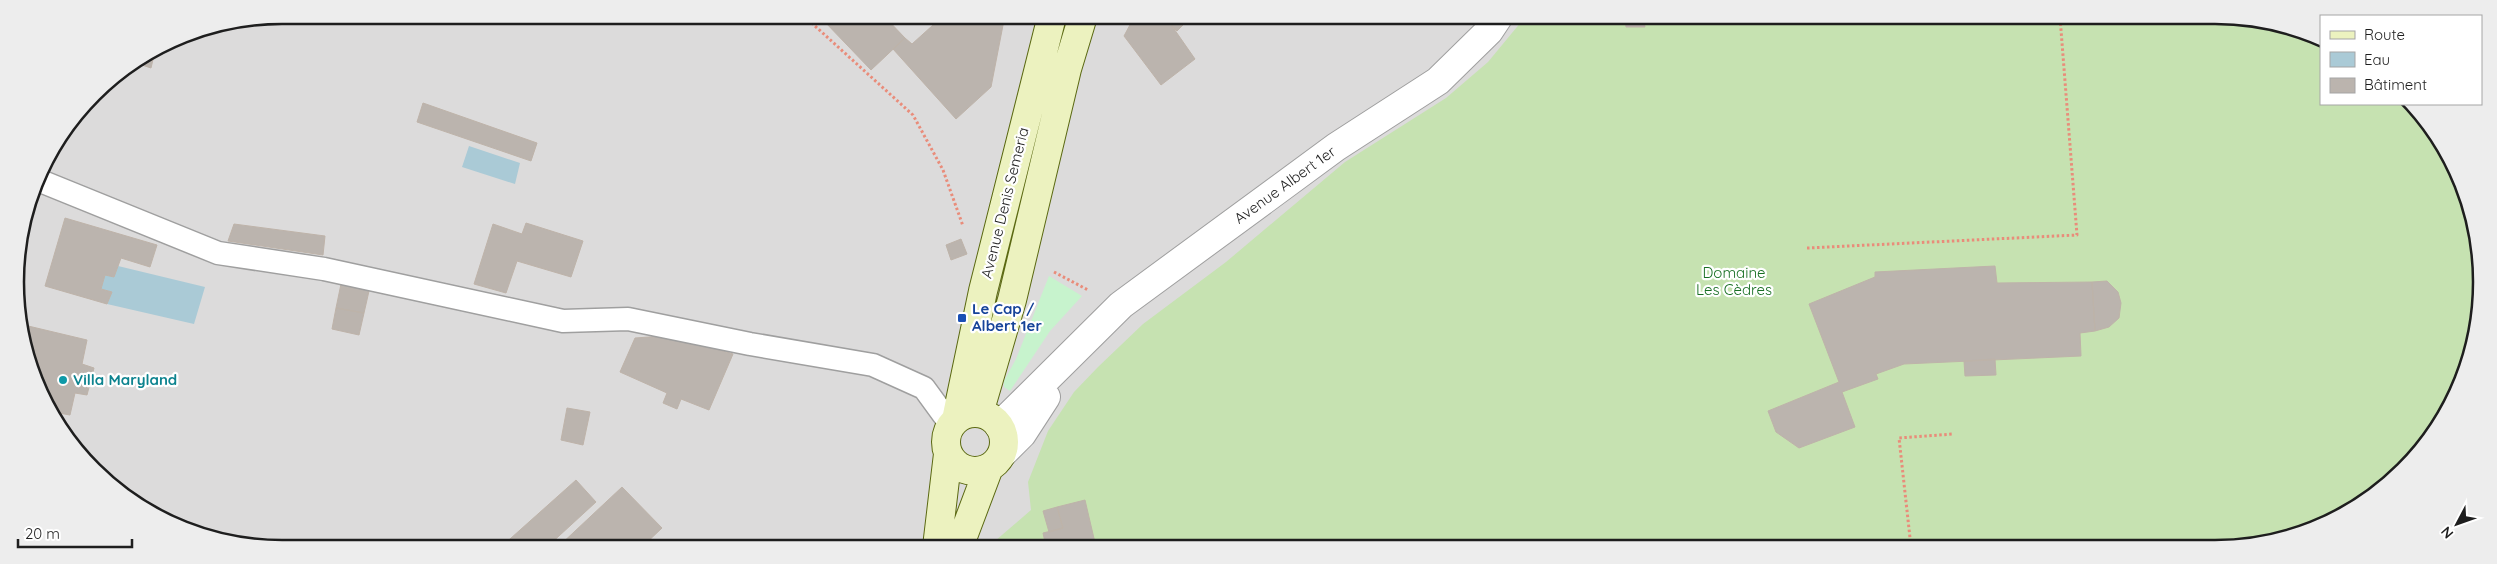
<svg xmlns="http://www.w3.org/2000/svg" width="2497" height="564" viewBox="0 0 2497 564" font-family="Quicksand,sans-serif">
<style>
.residential{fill:#dcdbdb}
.grass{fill:#c6e2b1}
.park{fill:#c7f3cd}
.water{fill:#aacad6}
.building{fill:#bbb4ae;stroke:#beb3a9}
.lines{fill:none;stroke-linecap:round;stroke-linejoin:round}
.service-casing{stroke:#9f9f9f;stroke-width:25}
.tertiary-casing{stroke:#9f9f9f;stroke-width:30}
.secondary-casing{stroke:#5a6811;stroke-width:30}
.path{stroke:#e98c7a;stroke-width:3;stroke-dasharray:2.5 2.5;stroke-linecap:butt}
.service{stroke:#fff;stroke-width:22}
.tertiary{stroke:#fff;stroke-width:28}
.secondary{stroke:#ecf2bf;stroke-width:28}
.transit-dot{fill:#1a4fb4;stroke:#fff;stroke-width:2}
.culture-dot{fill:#0f9aa8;stroke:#fff;stroke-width:2}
.labels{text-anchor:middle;stroke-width:4.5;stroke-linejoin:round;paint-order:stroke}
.street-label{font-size:15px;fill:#1e1e1e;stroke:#fff}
.park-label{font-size:15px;fill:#186f24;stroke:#fff}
.transit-label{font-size:15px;font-weight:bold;fill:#164399;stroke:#fff;text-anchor:start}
.culture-label{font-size:15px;font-weight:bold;fill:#0d838f;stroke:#fff;text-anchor:start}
.rim{fill:none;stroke:#1e1e1e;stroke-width:2.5}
</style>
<rect width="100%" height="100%" fill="#eeebe5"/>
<!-- residential -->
<path class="residential" d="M 282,15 L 2250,17 L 2321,41 L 2321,104 L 2409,104 L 2427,120 L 2473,213 L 2480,317 L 2454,400 L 2404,471 L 2333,522 L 2250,547 L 247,547 L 149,513 L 70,445 L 29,368 L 16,264 L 43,164 L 106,81 L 180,35 Z"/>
<!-- grass -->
<path class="grass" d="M 1526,16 L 2250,17 L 2321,41 L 2321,104 L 2409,104 L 2427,120 L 2473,213 L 2480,317 L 2454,400 L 2404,471 L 2333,522 L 2250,547 L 988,547 L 1031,510 L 1028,482 L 1048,431 L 1074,392 L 1098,367 L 1143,324 L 1226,262 L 1345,162 L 1446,98 L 1488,62 Z"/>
<!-- park -->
<path class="park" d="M 1049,276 L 1082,296 L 1050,331 L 1010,391 L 1004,387 L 1004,381 L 1016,359 Z"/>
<!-- water -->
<path class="water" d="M 469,146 L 520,163 L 515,184 L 462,167 Z
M 118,266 L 205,287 L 194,324 L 107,304 L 112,292 L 101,289 L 105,275 L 114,277 Z"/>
<!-- building -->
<path class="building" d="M 830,16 L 884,16 L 905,38 L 871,70 L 824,21 Z
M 943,16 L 1000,16 L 1004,20 L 991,87 L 956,119 L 893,49 L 905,38 L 912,44 Z
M 1130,16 L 1177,16 L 1172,26 L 1195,59 L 1161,85 L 1124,36 L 1132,21 L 1129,19 Z
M 1177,16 L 1189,16 L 1185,23 L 1177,31 L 1172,26 Z
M 1625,17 L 1643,17 L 1645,27 L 1626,27 Z
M 155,51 L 151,68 L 136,63 Z
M 423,103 L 537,143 L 531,161 L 417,122 Z
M 31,208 L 33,209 L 17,277 L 16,264 Z
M 65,218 L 157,245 L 150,267 L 121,258 L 114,277 L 105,275 L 101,289 L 112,292 L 107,304 L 45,286 Z
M 526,223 L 583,241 L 571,277 L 517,261 L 506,293 L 474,284 L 493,224 L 522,234 Z
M 234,224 L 325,236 L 323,255 L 228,241 Z
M 961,239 L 967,254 L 951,260 L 946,245 Z
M 1995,266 L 1997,283 L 2092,282 L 2095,331 L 2080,333 L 2081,356 L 1904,364 L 1876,374 L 1878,379 L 1842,392 L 1855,427 L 1799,448 L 1776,432 L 1768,411 L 1839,382 L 1809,304 L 1875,277 L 1875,272 Z
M 2107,281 L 2118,292 L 2121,303 L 2119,318 L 2109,327 L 2095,331 L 2092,282 Z
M 341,284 L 369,291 L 364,313 L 336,308 Z
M 336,308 L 364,313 L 359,335 L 332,329 Z
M 24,325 L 87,340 L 82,364 L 94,368 L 87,395 L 75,393 L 70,415 L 53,412 L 29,368 Z
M 665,334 L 733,354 L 709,410 L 681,399 L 677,409 L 663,403 L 667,393 L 620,372 L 635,338 L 663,336 Z
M 1995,359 L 1996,375 L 1965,376 L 1964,361 Z
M 567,408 L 590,412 L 583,445 L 561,440 Z
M 576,480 L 596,502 L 547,547 L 501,547 Z
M 622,487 L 662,528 L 642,547 L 558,547 Z
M 1085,500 L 1096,547 L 1046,547 L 1043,533 L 1063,528 L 1057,507 Z
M 1057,507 L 1063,528 L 1049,532 L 1043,511 Z"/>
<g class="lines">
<defs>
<path id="service" d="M 38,180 L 218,253 L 324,269 L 563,321 L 628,319 L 750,344 L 873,365 L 924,388 L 951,425"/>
<path id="tertiary" d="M 999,426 L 1121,305 L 1336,147 L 1438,81 L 1489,31 L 1499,16
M 1002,454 L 1022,434 L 1046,397"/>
<path id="secondary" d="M 979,413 L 1012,300 L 1067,69 L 1083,16
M946 442a29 29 0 1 1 58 0a29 29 0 1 1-58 0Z
M 956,420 L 983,291 L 1052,16
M 937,547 L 948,454
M 959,547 L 988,470"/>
</defs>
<!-- service casing -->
<use href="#service" class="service-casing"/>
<!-- tertiary casing -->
<use href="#tertiary" class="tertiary-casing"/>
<!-- secondary casing -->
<use href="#secondary" class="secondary-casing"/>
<!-- path -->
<path class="path" d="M 804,16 L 913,115 L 943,170 L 963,226
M 1807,248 L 2077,235 L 2060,17
M 1054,272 L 1088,290
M 1911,547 L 1899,438 L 1953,434"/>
<!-- service -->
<use href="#service" class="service"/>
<!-- tertiary -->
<use href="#tertiary" class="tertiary"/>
<!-- secondary -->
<use href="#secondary" class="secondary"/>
</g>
<!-- markers -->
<rect class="transit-dot" x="957" y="313" width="10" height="10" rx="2.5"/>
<circle class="culture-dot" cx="63" cy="380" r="5"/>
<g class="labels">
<!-- street labels -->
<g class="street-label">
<text transform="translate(1285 185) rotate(-36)" y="5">Avenue Albert 1er</text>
<text transform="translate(1005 203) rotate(-76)" y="5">Avenue Denis Semeria</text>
</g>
<!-- park labels -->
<g class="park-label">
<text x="1734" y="278">Domaine<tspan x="1734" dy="17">Les Cèdres</tspan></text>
</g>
<!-- transit labels -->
<g class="transit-label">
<text x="972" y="314">Le Cap /<tspan x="972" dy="17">Albert 1er</tspan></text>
</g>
<!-- culture labels -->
<g class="culture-label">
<text x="73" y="385">Villa Maryland</text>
</g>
</g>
<!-- crop -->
<path d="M0 0H2497V564H0ZM282 24H2215A258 258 0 0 1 2473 282V282A258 258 0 0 1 2215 540H282A258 258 0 0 1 24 282V282A258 258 0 0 1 282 24Z" fill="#ededed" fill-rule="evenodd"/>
<path class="rim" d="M282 24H2215A258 258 0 0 1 2473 282V282A258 258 0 0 1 2215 540H282A258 258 0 0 1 24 282V282A258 258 0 0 1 282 24Z"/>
<!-- legend -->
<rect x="2320" y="15" width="162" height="90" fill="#ffffff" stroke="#a5a5a5"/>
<rect x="2330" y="31" width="25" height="8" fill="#ecf2bf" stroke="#a5a5a5"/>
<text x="2364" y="40" font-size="15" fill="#1e1e1e">Route</text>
<rect x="2330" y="52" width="25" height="15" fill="#aacad6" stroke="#a5a5a5"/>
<text x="2364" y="65" font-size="15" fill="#1e1e1e">Eau</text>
<rect x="2330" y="78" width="25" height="15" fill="#bbb4ae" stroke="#a5a5a5"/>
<text x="2364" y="90" font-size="15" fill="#1e1e1e">Bâtiment</text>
<!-- north arrow -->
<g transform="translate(2457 524) rotate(229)" stroke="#ffffff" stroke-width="4" paint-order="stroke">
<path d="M0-4L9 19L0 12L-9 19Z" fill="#1e1e1e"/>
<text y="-8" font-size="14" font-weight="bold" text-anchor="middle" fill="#1e1e1e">N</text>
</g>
<!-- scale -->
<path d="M18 539v8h114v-8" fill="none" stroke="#1e1e1e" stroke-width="2.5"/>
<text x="25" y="539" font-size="15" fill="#1e1e1e" stroke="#ffffff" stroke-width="4" paint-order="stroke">20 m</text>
</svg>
